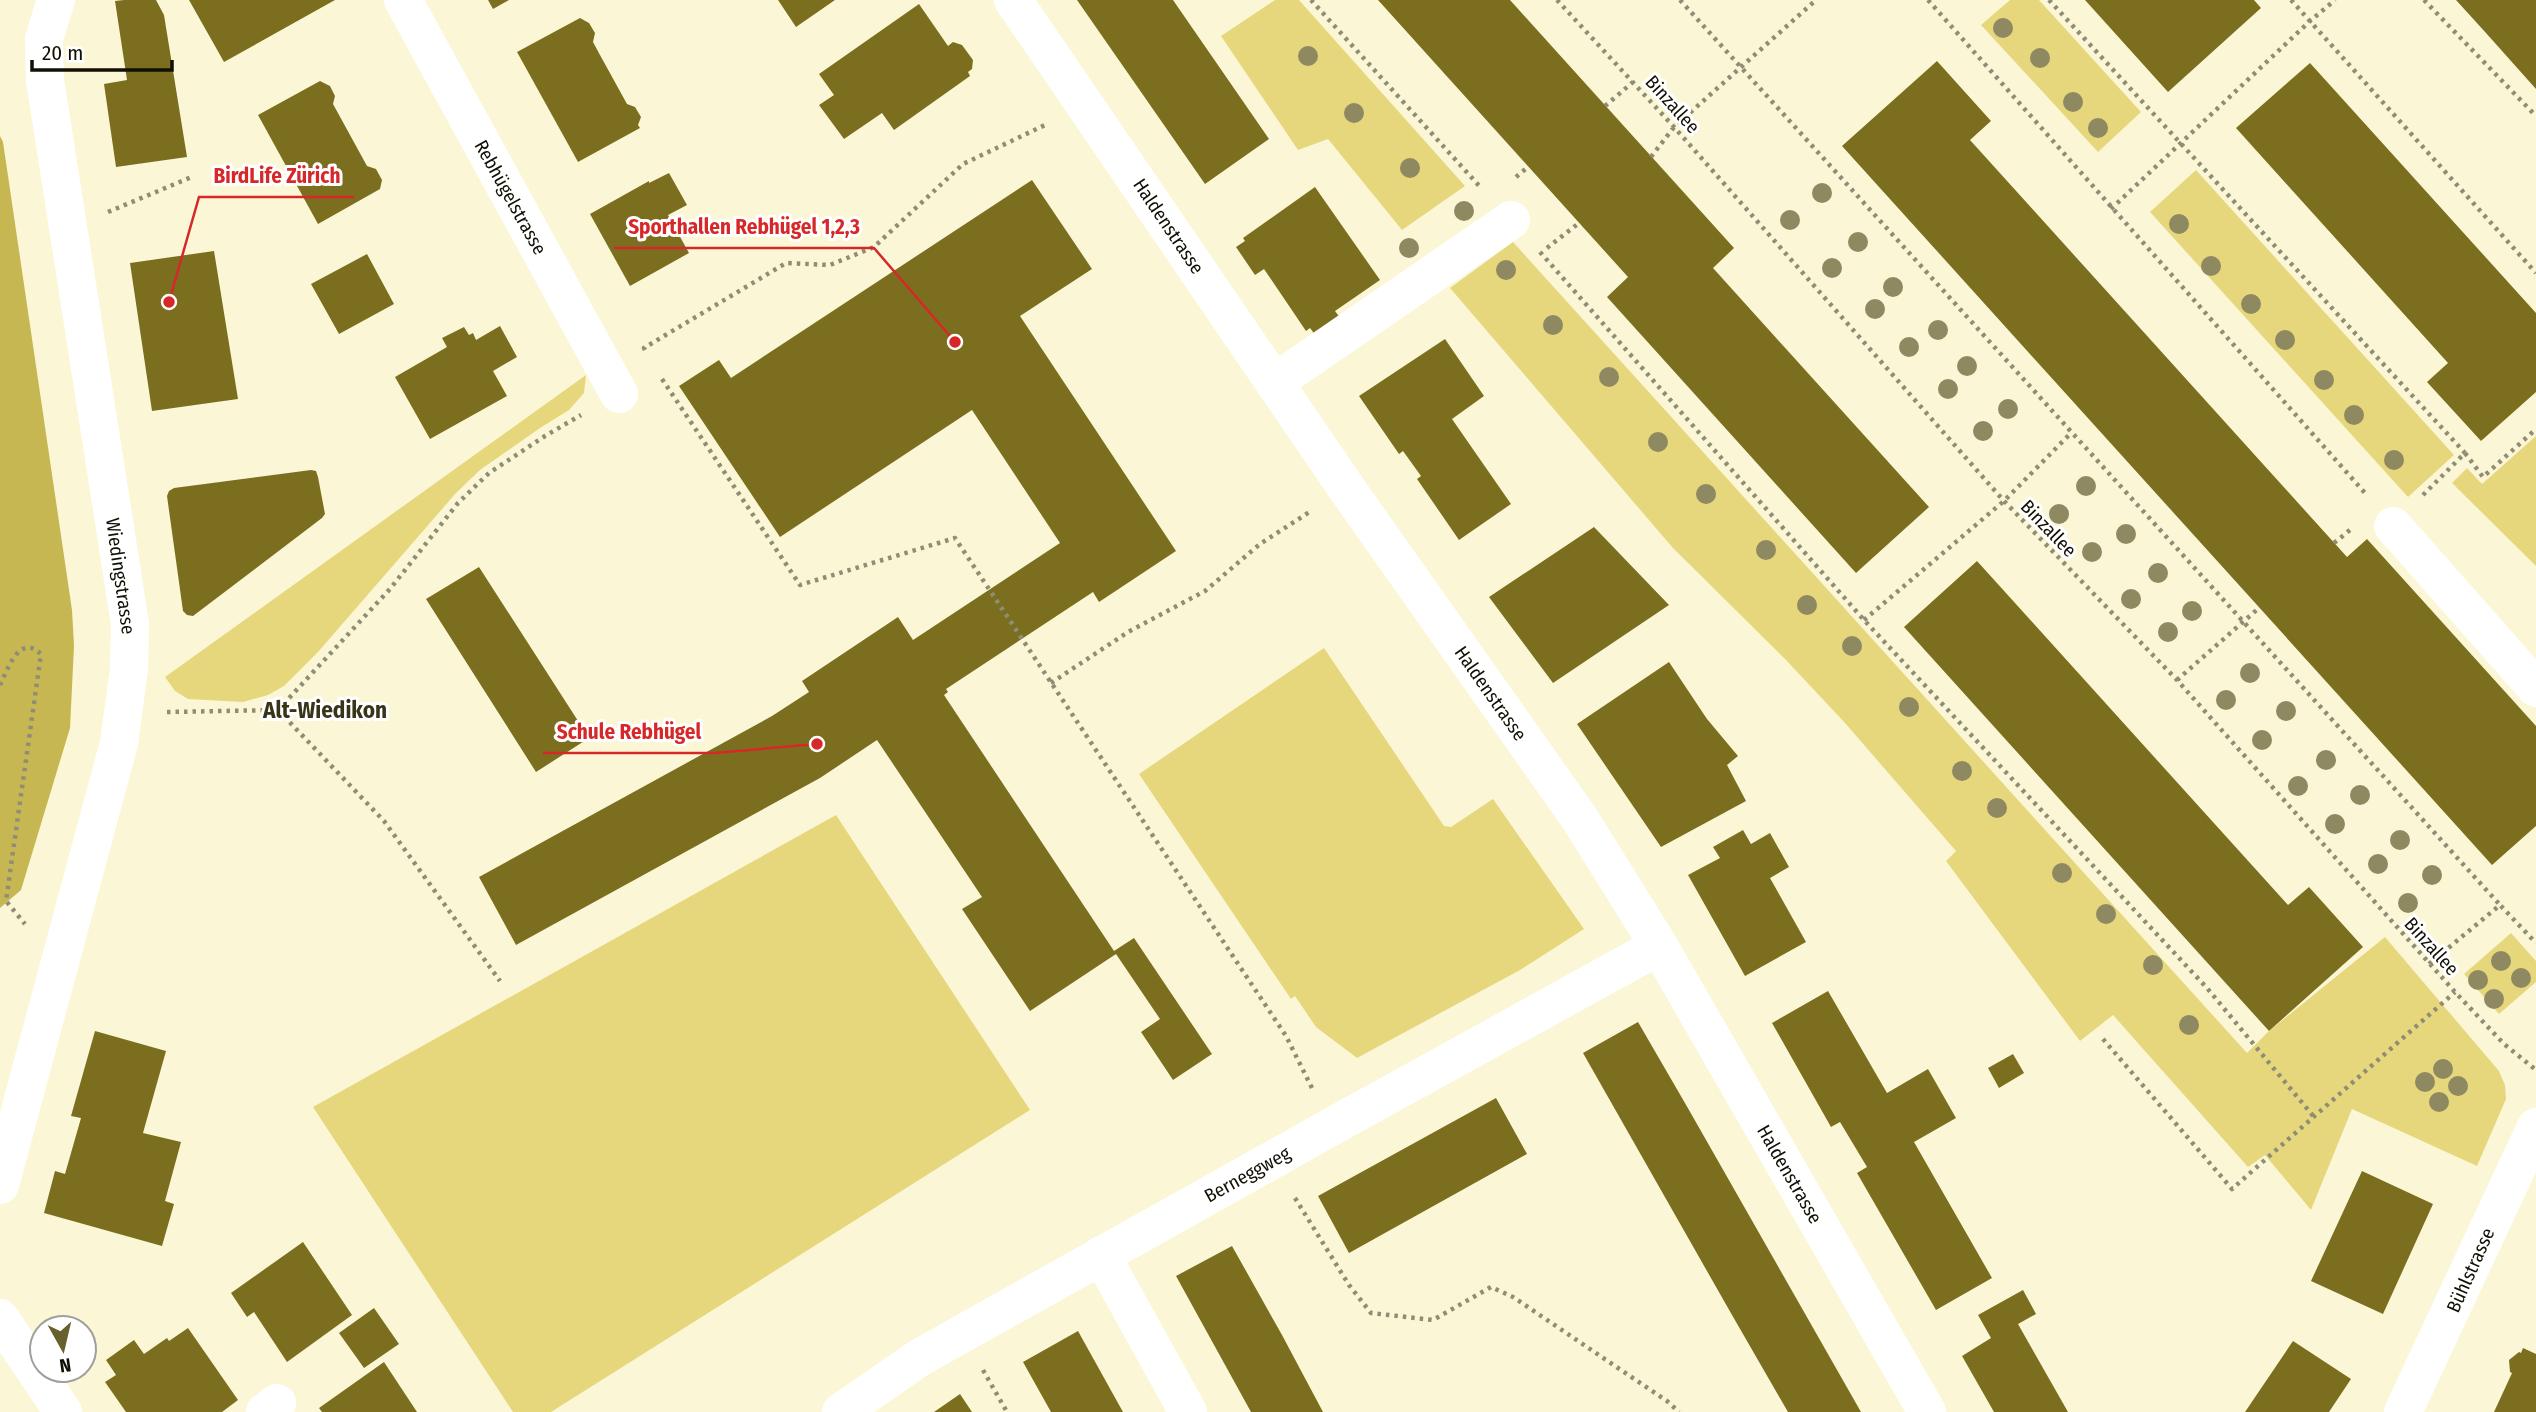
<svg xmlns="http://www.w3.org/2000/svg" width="2536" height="1412" viewBox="0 0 2536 1412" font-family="'Fira Sans Condensed',sans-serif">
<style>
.green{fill:#e6d77d}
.forest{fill:#c7b752}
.building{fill:#7b6f1f}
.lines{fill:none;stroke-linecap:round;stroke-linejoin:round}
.path{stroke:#908d76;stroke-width:4.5;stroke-dasharray:3.5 5;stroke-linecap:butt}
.minor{stroke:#fff;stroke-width:38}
.tree{fill:#8f8961}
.labels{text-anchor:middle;stroke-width:6;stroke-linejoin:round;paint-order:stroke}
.street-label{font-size:19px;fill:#121005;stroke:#fff}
.quarter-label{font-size:23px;font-weight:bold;fill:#38341a;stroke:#fff}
.leader{fill:none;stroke:#d62828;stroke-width:2.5}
.callout-dot{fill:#d62828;stroke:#fff;stroke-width:2.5}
.callout-label{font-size:21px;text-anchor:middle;font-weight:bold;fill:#d62828;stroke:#fff;stroke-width:6;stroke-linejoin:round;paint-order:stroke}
</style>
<rect width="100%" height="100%" fill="#fbf7d6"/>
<!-- green -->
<path class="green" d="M 1275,0 L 1299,0 L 1465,186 L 1402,230 L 1328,139 L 1298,150 L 1221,36 Z
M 2010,0 L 2039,0 L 2141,112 L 2098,152 L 1981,25 Z
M 2196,170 L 2454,455 L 2408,497 L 2150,212 Z
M 1513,242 L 2247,1053 L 2269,1031 L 2385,937 L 2499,1071 L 2505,1085 L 2506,1099 L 2477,1166 L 2352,1109 L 2311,1210 L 2265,1155 L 2248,1167 L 2113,1015 L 2080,1041 L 1946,861 L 1956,851 L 1845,723 L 1786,660 L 1673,548 L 1450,288 Z
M 586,375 L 584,393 L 569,410 L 540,428 L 480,470 L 456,493 L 318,652 L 284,686 L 268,695 L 243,702 L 188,699 L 175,691 L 165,677 Z
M 2536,436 L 2536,566 L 2452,483 L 2467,468 L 2482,484 Z
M 1324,648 L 1444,826 L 1451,827 L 1493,799 L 1584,929 L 1520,970 L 1357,1058 L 1316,1027 L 1295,996 L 1291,999 L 1139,774 Z
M 836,815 L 1030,1110 L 551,1412 L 513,1412 L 313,1107 Z
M 2511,933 L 2536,961 L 2536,982 L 2499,1014 L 2464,974 Z"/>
<!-- forest -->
<path class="forest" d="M 0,136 L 3,142 L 72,610 L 74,646 L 70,728 L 21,890 L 0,908 Z"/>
<!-- building -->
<path class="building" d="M 124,0 L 156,0 L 164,15 L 187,157 L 116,167 L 104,84 L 127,80 L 115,1 Z
M 189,0 L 335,0 L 224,62 Z
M 488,0 L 509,0 L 493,9 Z
M 778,0 L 835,0 L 796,27 Z
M 1077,0 L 1173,0 L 1269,139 L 1205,184 Z
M 1378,0 L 1510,0 L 1734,248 L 1713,268 L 1929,507 L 1856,573 L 1607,297 L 1628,277 Z
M 2085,0 L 2254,0 L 2261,8 L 2168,92 Z
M 2456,0 L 2536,0 L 2536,89 L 2486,33 Z
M 919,4 L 948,46 L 953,42 L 962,45 L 973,60 L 972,69 L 968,72 L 970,76 L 894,130 L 882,113 L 844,139 L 819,105 L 834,95 L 819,74 Z
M 580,18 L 589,23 L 595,33 L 593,42 L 600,55 L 627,104 L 635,107 L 641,117 L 638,125 L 640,128 L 578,162 L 517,52 Z
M 1937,61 L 1991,121 L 1970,140 L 2347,557 L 2367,539 L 2536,726 L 2536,826 L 2492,865 L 1842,146 Z
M 2310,63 L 2536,313 L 2536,392 L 2481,441 L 2427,382 L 2448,363 L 2236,128 Z
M 320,81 L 330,86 L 335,96 L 333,104 L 367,166 L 376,169 L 382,180 L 380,189 L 318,224 L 258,115 Z
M 669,173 L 687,205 L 668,215 L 689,253 L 630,286 L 590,214 L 649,181 L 649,183 Z
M 1032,180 L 1092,269 L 1020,316 L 1176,551 L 1099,602 L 1093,592 L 946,689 L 948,692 L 944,695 L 1114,951 L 1134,938 L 1212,1054 L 1173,1080 L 1141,1032 L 1160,1019 L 1116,954 L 1030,1011 L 962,909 L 982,897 L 877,740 L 820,778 L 516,945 L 479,877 L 772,716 L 809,692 L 802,681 L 898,617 L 913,640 L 1060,543 L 972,410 L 780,537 L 679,386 L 719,360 L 731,378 Z
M 1315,187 L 1380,280 L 1335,311 L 1341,319 L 1316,336 L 1310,328 L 1306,331 L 1264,269 L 1255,275 L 1236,247 L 1245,241 L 1243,238 Z
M 214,251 L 238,399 L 152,411 L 130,263 Z
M 367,254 L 394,304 L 339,334 L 311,284 Z
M 500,326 L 517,357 L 493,371 L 507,396 L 430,439 L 395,377 L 447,347 L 442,338 L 464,327 L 469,335 L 473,333 L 476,340 Z
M 1445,339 L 1484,396 L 1452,419 L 1511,504 L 1459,540 L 1417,479 L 1421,476 L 1403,451 L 1399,454 L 1359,396 Z
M 311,470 L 316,471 L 318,477 L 325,514 L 322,518 L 193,616 L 187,615 L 183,611 L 167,496 L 169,491 L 174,488 Z
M 1594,527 L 1669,605 L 1553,683 L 1489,597 Z
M 1977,561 L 2288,905 L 2309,887 L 2363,947 L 2269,1031 L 1904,627 Z
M 479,567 L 589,738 L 536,772 L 426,599 Z
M 1669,662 L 1707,719 L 1738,756 L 1727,765 L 1746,801 L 1661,847 L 1577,724 Z
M 1743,830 L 1751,844 L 1770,833 L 1789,867 L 1770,878 L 1806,942 L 1745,976 L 1688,875 L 1720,858 L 1713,847 Z
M 1828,991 L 1887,1093 L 1928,1069 L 1956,1118 L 1914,1142 L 1992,1278 L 1936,1310 L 1857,1173 L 1867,1167 L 1840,1122 L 1831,1127 L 1772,1023 Z
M 1638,1022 L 1689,1110 L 1861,1412 L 1788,1412 L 1732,1315 L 1583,1053 Z
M 95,1031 L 166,1051 L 143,1133 L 181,1142 L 165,1201 L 174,1204 L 162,1246 L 44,1213 L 55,1171 L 65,1174 L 81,1118 L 71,1116 Z
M 2013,1054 L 2024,1073 L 1999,1088 L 1988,1068 Z
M 1496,1098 L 1527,1154 L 1349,1253 L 1318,1196 Z
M 2362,1171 L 2433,1204 L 2383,1314 L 2311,1281 Z
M 303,1242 L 352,1315 L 287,1362 L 254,1312 L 247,1317 L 231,1293 Z
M 1232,1246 L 1282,1335 L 1323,1412 L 1251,1412 L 1176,1276 Z
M 2023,1290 L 2036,1314 L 2018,1324 L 2068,1412 L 1994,1412 L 1962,1356 L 1991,1338 L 1978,1315 Z
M 374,1308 L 399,1344 L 364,1368 L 339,1333 Z
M 188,1328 L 238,1400 L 222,1412 L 126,1412 L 105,1382 L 116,1375 L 106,1360 L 134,1340 L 144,1354 L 167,1338 L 169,1341 Z
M 1078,1331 L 1123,1412 L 1051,1412 L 1023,1362 Z
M 2293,1341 L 2351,1379 L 2329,1412 L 2245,1412 Z
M 2523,1348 L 2536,1354 L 2536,1412 L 2494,1412 L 2512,1373 L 2510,1372 L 2509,1360 L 2519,1352 L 2521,1353 Z
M 384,1362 L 417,1412 L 322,1412 L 319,1408 Z
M 960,1394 L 972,1412 L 934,1412 Z"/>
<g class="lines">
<!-- path -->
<path class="path" d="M 1311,0 L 1482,189
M 1557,0 L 1674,127 L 2004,501 L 2177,680 L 2455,992 L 2504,1044 L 2536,1070
M 1680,0 L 2500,905
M 1928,0 L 2365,493
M 2049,0 L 2465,453
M 2291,0 L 2536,273
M 2424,0 L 2536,116
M 1605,106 L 1633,82
M 1651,157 L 1674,127 L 1816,0
M 1516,177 L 1528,167
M 2111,209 L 2310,21 L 2335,0
M 108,212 L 194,176
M 1547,248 L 1579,223
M 1540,252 L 1864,620 L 2207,988 L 2314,1117
M 645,350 L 644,348 L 786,263 L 830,265 L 874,247 L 963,164 L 1045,125
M 662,379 L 800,585 L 955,538 L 1286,1036 L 1312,1088
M 2423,495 L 2465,453 L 2483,477 L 2536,429
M 2334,543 L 2350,530
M 1864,620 L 2004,501 L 2071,433
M 2177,680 L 2260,607
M 1051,683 L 1128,632 L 1205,591 L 1260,544 L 1311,511
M 0,685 C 8,669 19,633 41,654 L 6,901 L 25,924
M 278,710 L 384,821 L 500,981
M 167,712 L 278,710 L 390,589 L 458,503 L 489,473 L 545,436 L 581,415
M 2429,964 L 2500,905 L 2536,943
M 2103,1039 L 2232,1189 L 2455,992
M 1295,1198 L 1349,1285 L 1371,1313 L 1433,1320 L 1491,1287 L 1513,1297 L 1667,1401 L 1679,1412
M 983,1370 L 1007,1412"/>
<!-- minor -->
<path class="minor" d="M 403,0 L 619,394
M 1013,0 L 1347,489 L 1580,819 L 1659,946 L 1927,1412
M 1275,382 L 1511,220
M 2393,526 L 2536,688
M 0,1185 L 119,743 L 129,669 L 130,624 L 45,80 L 44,39 L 56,0
M 1101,1255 L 1188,1412
M 0,1318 L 63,1412
M 265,1412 L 277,1403
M 841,1412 L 919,1358 L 1331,1127 L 1659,946
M 2403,1412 L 2536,1127"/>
</g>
<!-- trees -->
<g class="tree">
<circle cx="2003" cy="28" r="10"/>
<circle cx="1308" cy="56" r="10"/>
<circle cx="2040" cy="58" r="10"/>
<circle cx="2073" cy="102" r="10"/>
<circle cx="1354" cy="113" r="10"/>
<circle cx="2098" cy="128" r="10"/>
<circle cx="1410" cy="168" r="10"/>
<circle cx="1822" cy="193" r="10"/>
<circle cx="1464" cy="211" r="10"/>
<circle cx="1790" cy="220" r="10"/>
<circle cx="2179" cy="224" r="10"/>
<circle cx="1858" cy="242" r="10"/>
<circle cx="1409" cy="248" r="10"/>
<circle cx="2211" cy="266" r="10"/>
<circle cx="1832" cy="268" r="10"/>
<circle cx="1506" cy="270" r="10"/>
<circle cx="1893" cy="287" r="10"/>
<circle cx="2251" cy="304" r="10"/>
<circle cx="1875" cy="309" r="10"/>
<circle cx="1553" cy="325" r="10"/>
<circle cx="1938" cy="330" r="10"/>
<circle cx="2285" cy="340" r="10"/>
<circle cx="1909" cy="347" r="10"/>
<circle cx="1967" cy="366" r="10"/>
<circle cx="1609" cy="377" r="10"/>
<circle cx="2324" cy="380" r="10"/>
<circle cx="1948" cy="389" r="10"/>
<circle cx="2008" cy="409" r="10"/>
<circle cx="2354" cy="415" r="10"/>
<circle cx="1983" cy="431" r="10"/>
<circle cx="1658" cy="442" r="10"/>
<circle cx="2394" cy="460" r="10"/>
<circle cx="2086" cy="486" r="10"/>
<circle cx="1706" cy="494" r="10"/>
<circle cx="2059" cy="514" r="10"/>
<circle cx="2126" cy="534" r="10"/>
<circle cx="1766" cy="550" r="10"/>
<circle cx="2092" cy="552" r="10"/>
<circle cx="2158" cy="573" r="10"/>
<circle cx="2131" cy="599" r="10"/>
<circle cx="1807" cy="605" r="10"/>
<circle cx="2192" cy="611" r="10"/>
<circle cx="2168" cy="632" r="10"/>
<circle cx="1852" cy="646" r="10"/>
<circle cx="2250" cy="673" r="10"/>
<circle cx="2226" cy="700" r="10"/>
<circle cx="1909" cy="707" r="10"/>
<circle cx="2286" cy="711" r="10"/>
<circle cx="2262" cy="740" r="10"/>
<circle cx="2326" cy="760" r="10"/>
<circle cx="1962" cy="771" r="10"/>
<circle cx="2298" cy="786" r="10"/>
<circle cx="2360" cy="795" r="10"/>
<circle cx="1997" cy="808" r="10"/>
<circle cx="2335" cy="824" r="10"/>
<circle cx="2400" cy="840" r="10"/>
<circle cx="2378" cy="864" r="10"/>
<circle cx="2062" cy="873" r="10"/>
<circle cx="2432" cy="875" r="10"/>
<circle cx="2408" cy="903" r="10"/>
<circle cx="2106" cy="914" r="10"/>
<circle cx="2501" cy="961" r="10"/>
<circle cx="2153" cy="965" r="10"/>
<circle cx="2521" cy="978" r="10"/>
<circle cx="2478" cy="980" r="10"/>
<circle cx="2494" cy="999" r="10"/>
<circle cx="2189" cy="1025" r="10"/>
<circle cx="2443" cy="1069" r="10"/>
<circle cx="2425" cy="1082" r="10"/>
<circle cx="2458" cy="1086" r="10"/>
<circle cx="2439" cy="1102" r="10"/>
</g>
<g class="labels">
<!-- street labels -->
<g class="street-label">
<text transform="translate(1673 104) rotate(48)" y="7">Binzallee</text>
<text transform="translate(511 197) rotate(61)" y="7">Rebhügelstrasse</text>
<text transform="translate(1169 226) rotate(56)" y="7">Haldenstrasse</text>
<text transform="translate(2049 528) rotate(46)" y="7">Binzallee</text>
<text transform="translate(121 576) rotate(82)" y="7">Wiedingstrasse</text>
<text transform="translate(1491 693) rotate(55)" y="7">Haldenstrasse</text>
<text transform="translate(2432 946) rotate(48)" y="7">Binzallee</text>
<text transform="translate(1247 1174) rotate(-29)" y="7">Berneggweg</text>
<text transform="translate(1790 1174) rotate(60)" y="7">Haldenstrasse</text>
<text transform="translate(2470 1270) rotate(-66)" y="7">Bühlstrasse</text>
</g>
<!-- quarter labels -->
<g class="quarter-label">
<text x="325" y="718">Alt-Wiedikon</text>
</g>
</g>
<!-- callouts -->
<path class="leader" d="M169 302L199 197H354M955 342L874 248H614M817 744L715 753H543"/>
<g class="callout-dot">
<circle cx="169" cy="302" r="7"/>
<circle cx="955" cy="342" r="7"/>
<circle cx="817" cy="744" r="7"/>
</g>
<g class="callout-label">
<text x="277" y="183">BirdLife Zürich</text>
<text x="744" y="234">Sporthallen Rebhügel 1,2,3</text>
<text x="629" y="739">Schule Rebhügel</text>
</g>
<!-- north arrow -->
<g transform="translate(63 1349) rotate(172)"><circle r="33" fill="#ffffff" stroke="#a09f9b" stroke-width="2"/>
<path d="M0-5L12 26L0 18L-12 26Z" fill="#69612d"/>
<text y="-10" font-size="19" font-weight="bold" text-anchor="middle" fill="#121005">N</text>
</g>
<!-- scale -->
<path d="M32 60v10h140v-10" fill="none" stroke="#121005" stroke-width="3.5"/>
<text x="42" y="60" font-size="21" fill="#121005" stroke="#ffffff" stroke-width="5" paint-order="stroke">20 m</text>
</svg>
